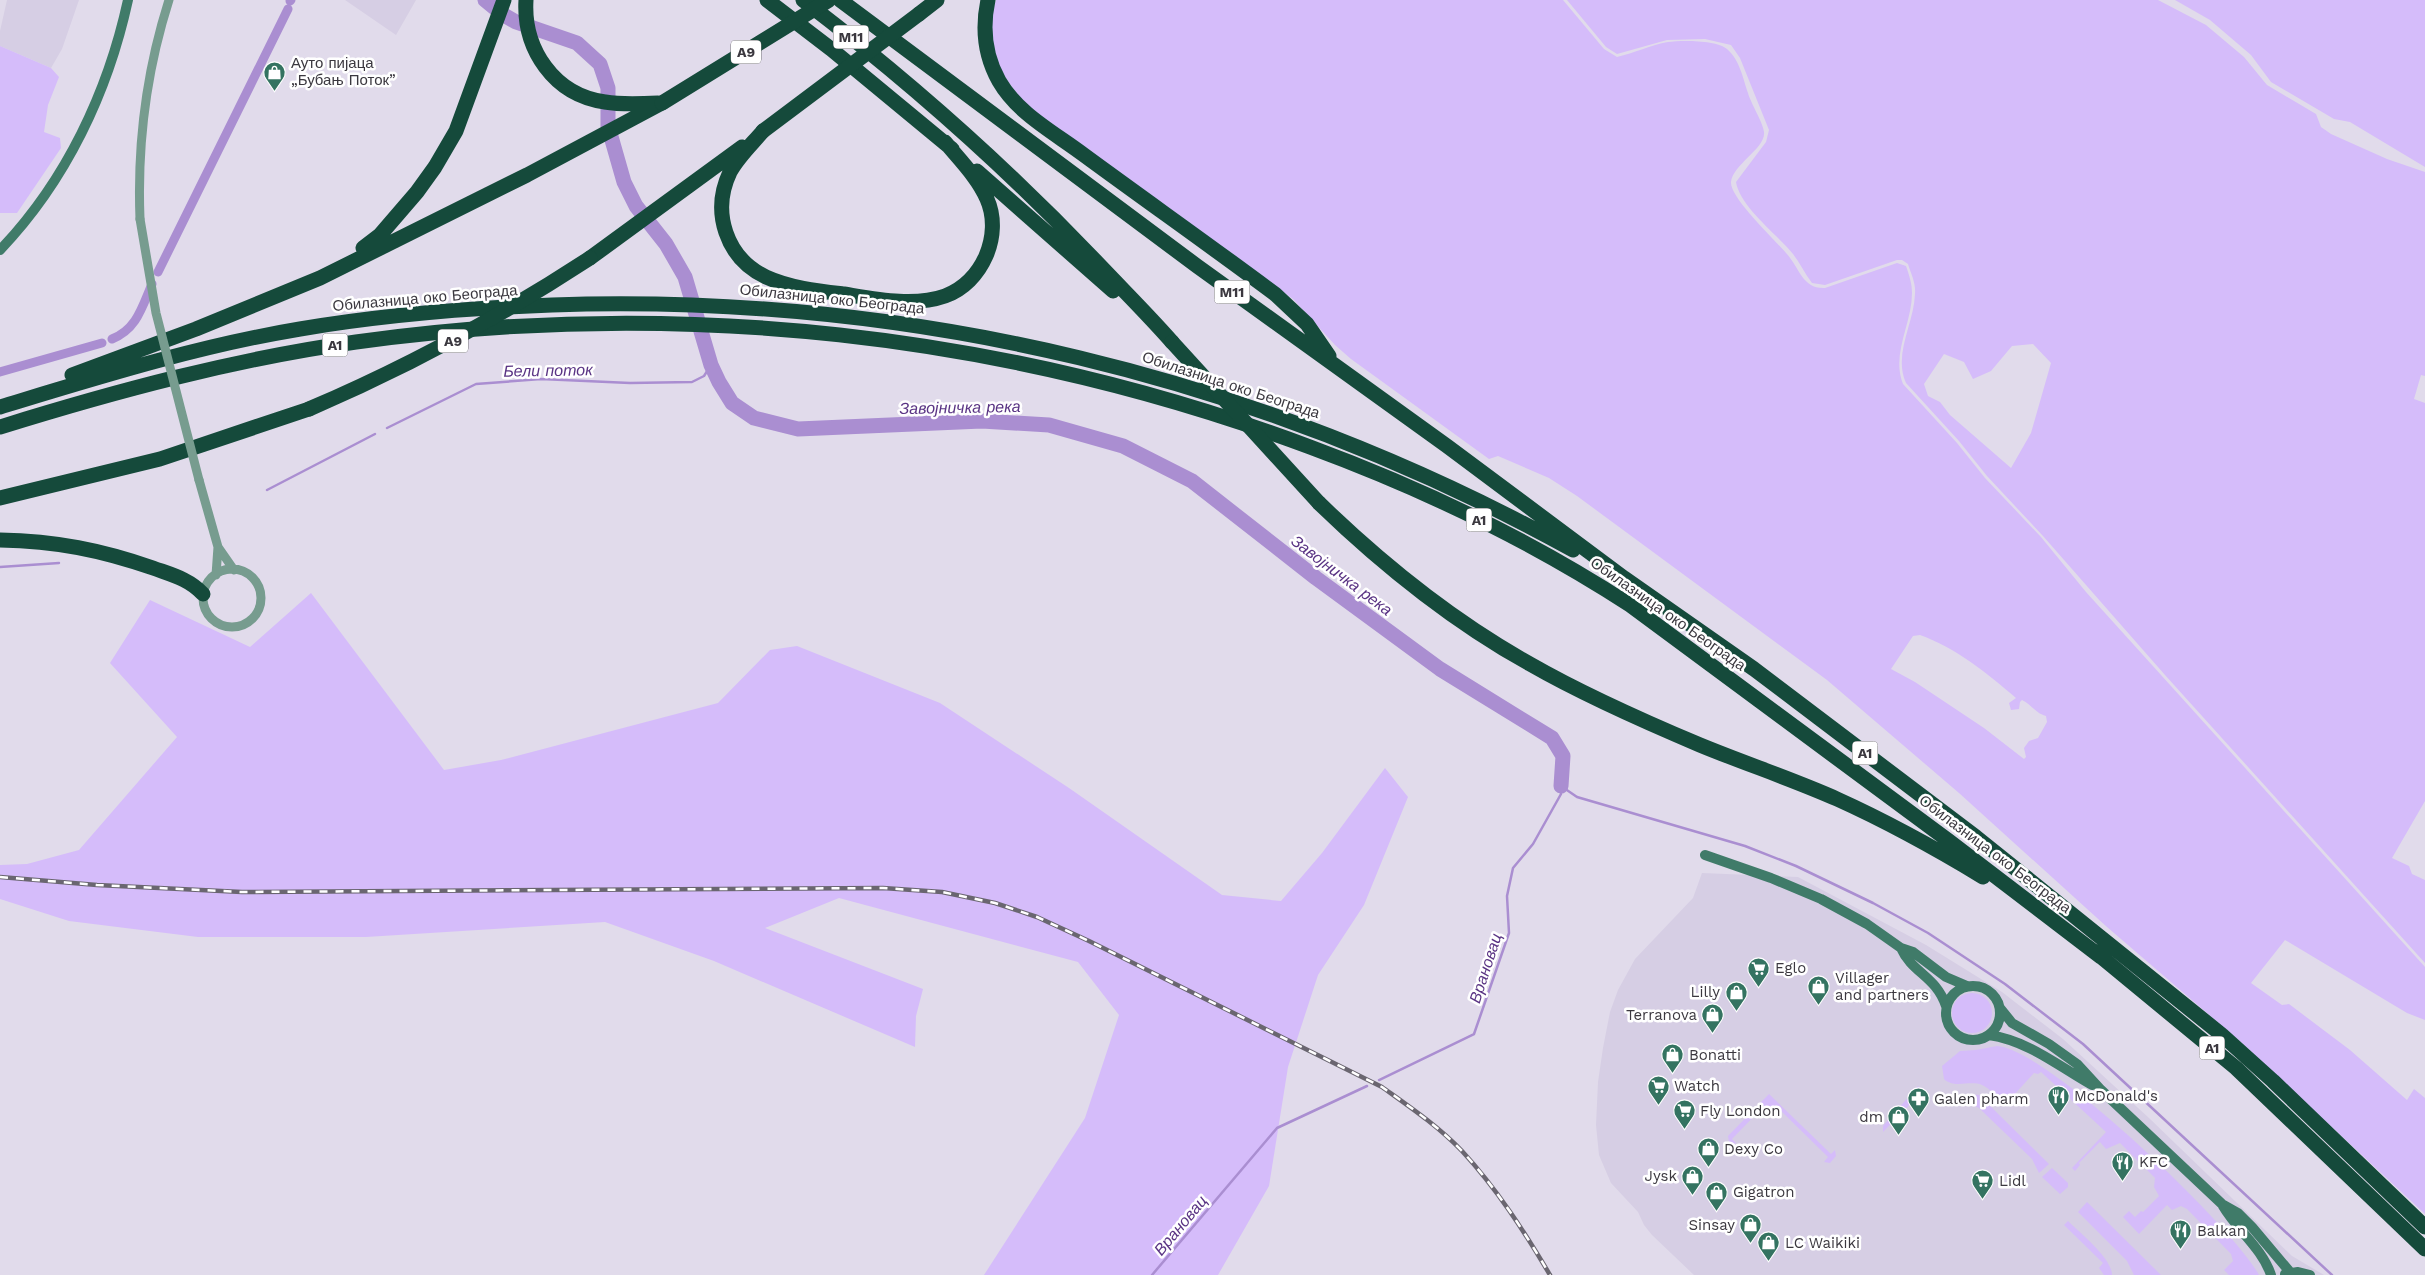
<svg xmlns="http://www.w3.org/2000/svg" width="2425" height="1275" viewBox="0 0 2425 1275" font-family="'Work Sans',sans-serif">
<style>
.built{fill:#d6cee4}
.green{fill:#d5bcfa;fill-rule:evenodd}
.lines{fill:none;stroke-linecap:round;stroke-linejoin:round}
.stream{stroke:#aa8ed1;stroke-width:2.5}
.canal{stroke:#aa8ed1;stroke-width:9}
.river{stroke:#aa8ed1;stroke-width:15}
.street{stroke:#779c8f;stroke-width:9}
.secondary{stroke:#407b69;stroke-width:10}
.highway{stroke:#154a3b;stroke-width:15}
.rail-casing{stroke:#6a6670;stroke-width:4.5}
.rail{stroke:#fff;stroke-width:2.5;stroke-dasharray:8;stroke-linecap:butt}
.street-bridge{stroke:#779c8f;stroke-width:9}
.highway-bridge{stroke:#154a3b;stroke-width:15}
.labels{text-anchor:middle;stroke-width:5;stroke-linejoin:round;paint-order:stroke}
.shield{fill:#fff;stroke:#767479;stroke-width:1}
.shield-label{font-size:14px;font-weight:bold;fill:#3b383f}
.poi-label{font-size:15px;fill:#3b383f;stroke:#fff;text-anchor:start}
.street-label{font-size:15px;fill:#3b383f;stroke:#fff}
.water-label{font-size:16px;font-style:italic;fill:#5a3484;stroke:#fff}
</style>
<rect width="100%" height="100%" fill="#e1dbeb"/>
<!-- built -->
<path class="built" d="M 7,0 L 79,0 L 62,49 L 51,68 L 0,46 L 0,31 Z
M 345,0 L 416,0 L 396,35 Z
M 1702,873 L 1798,877 L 1926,945 L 2002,992 L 2063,1039 L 2149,1118 L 2292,1256 L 2324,1275 L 1694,1275 L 1652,1235 L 1644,1225 L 1638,1212 L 1611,1183 L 1599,1155 L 1596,1125 L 1598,1082 L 1603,1048 L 1610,1012 L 1618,990 L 1635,959 L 1693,898 Z"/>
<!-- green -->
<path class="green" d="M 996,0 L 1563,0 L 1604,49 L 1617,57 C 1634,53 1651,45 1668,42 C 1682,40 1717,40 1727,49 C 1740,60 1743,79 1748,93 C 1751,104 1763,122 1764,132 C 1766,148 1733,164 1731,182 C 1730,198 1774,239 1786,253 C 1800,268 1802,289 1825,288 L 1897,263 L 1906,266 C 1909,275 1912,283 1912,293 C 1912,324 1891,354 1903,384 L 1957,443 L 1985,478 L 2041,537 L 2086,592 L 2425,967 L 2425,1020 L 2407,1013 L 2285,940 L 2251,983 L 2282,1005 L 2289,1004 L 2350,1050 L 2407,1100 L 2414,1089 L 2425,1098 L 2425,1214 L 2243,1044 L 2107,927 L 1959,793 L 1827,680 L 1577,496 L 1549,478 L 1498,456 L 1489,459 L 1351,359 L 1335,345 L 1293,299 L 1032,112 C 1003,76 978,49 996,0 ZM 1920,635 C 1956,648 1987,673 2016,698 L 2009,703 L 2011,710 L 2019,709 L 2020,702 L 2022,700 C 2032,705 2035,713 2046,716 L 2047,722 L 2038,738 L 2029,741 L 2024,748 L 2026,757 L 2024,759 L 1984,728 L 1915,682 L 1891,669 L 1913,636 Z
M 1567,0 L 2158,0 L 2206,25 L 2244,57 L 2267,85 L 2316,114 L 2321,127 L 2331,134 L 2387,159 L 2425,172 L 2425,376 L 2421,375 L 2414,399 L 2425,403 L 2425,801 L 2392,858 L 2409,866 L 2412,874 L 2425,880 L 2425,963 L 2165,675 L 2043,536 L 1987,476 L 1959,441 L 1906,383 C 1893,354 1914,324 1915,294 C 1916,283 1911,274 1908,264 L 1902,260 L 1897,260 L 1825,285 L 1812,283 C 1805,274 1800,263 1793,254 C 1777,234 1740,207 1736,182 L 1766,142 L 1769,130 L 1740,58 L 1731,45 L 1705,39 L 1667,40 L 1617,54 L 1606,47 ZM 2033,344 L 2051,363 L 2031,433 L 2011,468 L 1950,415 L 1940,402 L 1928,396 L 1924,384 L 1944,354 L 1964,362 L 1973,379 L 1991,371 L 2012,346 Z
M 2175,0 L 2425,0 L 2425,167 L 2350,122 L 2334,119 L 2271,82 L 2251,55 L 2210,20 Z
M 0,46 L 51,68 L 59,77 L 48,105 L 44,132 L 60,138 L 61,148 L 17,213 L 0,213 Z
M 311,593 L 444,770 L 501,760 L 718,703 L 770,650 L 797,646 L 940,703 L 1069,788 L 1222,895 L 1281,901 L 1322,853 L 1385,768 L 1408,797 L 1364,905 L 1318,975 L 1288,1067 L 1269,1186 L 1218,1275 L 984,1275 L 1085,1118 L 1119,1015 L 1078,962 L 839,898 L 765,928 L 923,989 L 916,1016 L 915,1047 L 714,961 L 605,922 L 366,937 L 198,937 L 69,921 L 0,899 L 0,865 L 27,864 L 79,850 L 177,737 L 110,663 L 150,600 L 250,647 Z
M1952 1013a20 20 0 1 1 40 0a20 20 0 1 1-40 0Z
M 1997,1046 C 2048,1049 2234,1228 2259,1275 L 2229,1275 L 2224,1270 L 2233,1261 L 2231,1254 L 2187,1209 L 2181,1206 L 2172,1210 L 2167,1205 L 2139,1234 L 2123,1217 L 2129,1211 L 2135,1217 L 2141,1211 L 2143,1212 L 2159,1196 L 2154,1187 L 2155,1178 L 2120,1143 L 2106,1149 L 2100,1142 L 2079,1163 L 2080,1165 L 2075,1171 L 2072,1168 L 2106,1132 L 2041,1072 L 2038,1074 L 2034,1073 L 2012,1097 L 2014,1100 L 2009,1106 L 2005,1102 L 2003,1104 C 1997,1098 1990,1088 1982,1085 C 1970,1080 1954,1089 1944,1079 L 1942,1066 L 1960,1051 L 1976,1050 Z
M 1918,1086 L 1923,1091 L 1883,1132 L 1883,1126 Z
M 1769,1094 L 1831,1154 L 1835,1150 L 1836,1156 L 1830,1163 L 1824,1162 L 1828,1157 L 1776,1106 L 1768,1111 L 1763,1107 L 1732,1139 L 1736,1143 L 1732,1145 L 1729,1142 L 1728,1136 Z
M 1959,1094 L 1979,1095 L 2049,1164 L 2039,1173 L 2032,1159 L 1979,1108 L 1966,1102 Z
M 2052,1168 L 2068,1183 L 2068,1187 L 2060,1194 L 2042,1177 Z
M 2087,1202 L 2161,1275 L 2134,1275 L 2127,1261 L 2078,1212 Z
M 2068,1221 C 2080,1233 2112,1258 2112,1275 L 2104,1275 L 2099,1268 L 2103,1263 L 2064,1225 Z"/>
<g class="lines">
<!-- stream -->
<path class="stream" d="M 387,428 L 476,384 L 541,379 L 630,383 L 692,382 L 704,376 L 711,365
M 267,490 L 375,434
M 0,567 L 59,563
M 1561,786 L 1577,797 L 1745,846 L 1796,866 L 1873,903 L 1928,933 L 2005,984 L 2083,1044 L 2332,1275
M 1379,1080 L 1474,1034 L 1509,933 L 1507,896 L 1513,868 L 1533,844 L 1561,794 L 1561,786
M 1152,1275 L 1277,1128 L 1367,1086"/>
<!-- canal -->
<path class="canal" d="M 290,1 L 291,0
M 158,272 L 288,9
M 112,339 C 137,329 142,307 152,284
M 0,372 L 102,343"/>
<!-- river -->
<path class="river" d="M 485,0 L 502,14 L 516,22 L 577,43 L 600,64 L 608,88 L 608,126 L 624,182 L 636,206 L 666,244 L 685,277 L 711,365 L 719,382 L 732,403 L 754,418 L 798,429 L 982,421 L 1049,425 L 1123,446 L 1192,481 L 1316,578 L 1440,669 L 1552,738 L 1563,756 L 1561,786"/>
<!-- street -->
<path class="street" d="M 140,219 C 137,143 146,72 169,0
M 199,480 L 218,547
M203 598a29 29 0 1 1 58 0a29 29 0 1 1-58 0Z
M 216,575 L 218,547 L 234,570"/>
<!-- secondary -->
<path class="secondary" d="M 0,250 C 66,181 108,92 128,0
M 1705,855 L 1771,878 L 1821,899 L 1867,924 L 1901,948 L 1913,952 L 1946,977 L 1967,986
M 1901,948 C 1912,973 1936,976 1946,1006
M1946 1013a27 27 0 1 1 54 0a27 27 0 1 1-54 0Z
M 2000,1008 L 2012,1023 L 2049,1044 L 2077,1064 L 2100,1089 L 2222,1204 L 2238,1213 L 2252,1227 L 2290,1272
M 1989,1035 C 2029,1041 2058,1066 2092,1085
M 2223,1206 C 2237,1230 2262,1248 2271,1275
M 2285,1274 L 2298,1272 L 2310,1275"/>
<!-- highway -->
<path class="highway" d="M 526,0 C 523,49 554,95 605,102 C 622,105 641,104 658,103
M 767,0 L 831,49 L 952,149
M 803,0 C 912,83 1013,173 1107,273 C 1129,296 1151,318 1172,342
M 840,0 L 1197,266 L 1447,446 L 1624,578 L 1754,669 L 1976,837 L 2222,1035 L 2273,1081 L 2425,1227
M 988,0 C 982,28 985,56 999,81 C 1018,114 1055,133 1084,155 C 1148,202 1212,247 1275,294 L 1307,324 L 1329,356
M 919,14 L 937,0
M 763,131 C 752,144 738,157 730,172 C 711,212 726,258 766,277 C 790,288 818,291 844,294 C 875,299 914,307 945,296 C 982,283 1003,235 987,199 C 978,178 960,160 945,142
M 977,171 L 1113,291
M 363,248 L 380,235 L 417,192 L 435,167 L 456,131 L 504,0
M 590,258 L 742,147
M 72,375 L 196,329 L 320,278 L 527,175 L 662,103
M 0,407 C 99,377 198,346 300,329 C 384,315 468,308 552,305 C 911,293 1258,376 1573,550
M 0,427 C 116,391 235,359 356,342 C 678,297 1005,333 1310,447 C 1421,488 1530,540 1630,605 L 1949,841 L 2101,957
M 0,498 L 160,459 L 309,409
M 1319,503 C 1383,565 1451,620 1530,664 C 1584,695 1643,721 1700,745 C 1746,764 1792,779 1837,799 C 1888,822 1935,848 1983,877
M 0,540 C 56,541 101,550 153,568 C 172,575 189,579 203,594
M 2094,951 L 2236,1068 L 2425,1249"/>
<defs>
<path id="rail" d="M 0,877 L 97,885 L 242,892 L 883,888 L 942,892 L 995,903 L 1037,917 L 1089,941 L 1382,1087 C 1410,1107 1438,1126 1462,1151 C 1497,1189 1524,1231 1550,1275"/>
</defs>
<!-- rail casing -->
<use href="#rail" class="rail-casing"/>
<!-- rail -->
<use href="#rail" class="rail"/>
<!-- street-bridge -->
<path class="street-bridge" d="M 140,219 L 156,313 L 199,480"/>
<!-- highway-bridge -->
<path class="highway-bridge" d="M 662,103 L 829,0
M 763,131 L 919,14
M 1172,342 L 1319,503
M 309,409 C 407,367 500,317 590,258"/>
</g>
<!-- icons -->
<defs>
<symbol id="shop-pin" viewBox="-11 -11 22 30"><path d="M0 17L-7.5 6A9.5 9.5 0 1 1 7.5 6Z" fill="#347361" stroke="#fff"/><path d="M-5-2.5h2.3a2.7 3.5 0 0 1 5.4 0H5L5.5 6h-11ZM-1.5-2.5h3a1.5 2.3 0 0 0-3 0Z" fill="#fff"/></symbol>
<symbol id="supermarket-pin" viewBox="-11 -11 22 30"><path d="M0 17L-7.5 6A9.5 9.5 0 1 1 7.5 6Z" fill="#347361" stroke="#fff"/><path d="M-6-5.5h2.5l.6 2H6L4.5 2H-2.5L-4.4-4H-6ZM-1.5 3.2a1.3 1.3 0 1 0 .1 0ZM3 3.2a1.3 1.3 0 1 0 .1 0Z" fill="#fff"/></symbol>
<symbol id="restaurant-pin" viewBox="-11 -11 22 30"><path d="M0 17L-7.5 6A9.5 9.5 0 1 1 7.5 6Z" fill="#347361" stroke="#fff"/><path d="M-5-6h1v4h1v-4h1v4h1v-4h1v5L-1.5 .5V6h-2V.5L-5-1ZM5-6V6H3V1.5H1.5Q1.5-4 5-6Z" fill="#fff"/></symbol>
<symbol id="pharmacy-pin" viewBox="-11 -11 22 30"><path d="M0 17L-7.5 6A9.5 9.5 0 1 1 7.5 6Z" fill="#347361" stroke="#fff"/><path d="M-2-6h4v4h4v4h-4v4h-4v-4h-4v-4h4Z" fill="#fff"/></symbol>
</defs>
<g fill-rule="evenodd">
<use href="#shop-pin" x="262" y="60" width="25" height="34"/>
<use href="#supermarket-pin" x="1746" y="956" width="25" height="34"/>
<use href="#shop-pin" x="1806" y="974" width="25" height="34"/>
<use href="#shop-pin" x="1724" y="980" width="25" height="34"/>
<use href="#shop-pin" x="1700" y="1002" width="25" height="34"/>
<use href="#shop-pin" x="1660" y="1042" width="25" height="34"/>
<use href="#supermarket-pin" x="1646" y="1074" width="25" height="34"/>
<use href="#restaurant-pin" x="2046" y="1084" width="25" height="34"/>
<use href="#pharmacy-pin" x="1906" y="1086" width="25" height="34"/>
<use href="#supermarket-pin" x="1672" y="1098" width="25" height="34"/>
<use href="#shop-pin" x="1886" y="1104" width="25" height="34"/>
<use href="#shop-pin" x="1696" y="1136" width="25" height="34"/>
<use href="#restaurant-pin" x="2110" y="1150" width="25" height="34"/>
<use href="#shop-pin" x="1680" y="1164" width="25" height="34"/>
<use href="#supermarket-pin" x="1970" y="1168" width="25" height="34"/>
<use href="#shop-pin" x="1704" y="1180" width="25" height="34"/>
<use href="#shop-pin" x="1738" y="1212" width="25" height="34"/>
<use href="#restaurant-pin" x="2168" y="1218" width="25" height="34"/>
<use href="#shop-pin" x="1756" y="1230" width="25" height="34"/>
</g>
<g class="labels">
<!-- shield labels -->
<g class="shield">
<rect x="833.5" y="25.5" width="35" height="23" rx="4"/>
<rect x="731" y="40.5" width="30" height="23" rx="4"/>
<rect x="1214.5" y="280.5" width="35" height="23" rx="4"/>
<rect x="438" y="329.5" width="30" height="23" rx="4"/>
<rect x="322.5" y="333.5" width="25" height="23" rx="4"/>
<rect x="1466.5" y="508.5" width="25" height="23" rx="4"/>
<rect x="1852.5" y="741.5" width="25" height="23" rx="4"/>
<rect x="2199.5" y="1036.5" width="25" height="23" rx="4"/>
</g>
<g class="shield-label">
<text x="851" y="42">M11</text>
<text x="746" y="57">A9</text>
<text x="1232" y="297">M11</text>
<text x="453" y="346">A9</text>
<text x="335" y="350">A1</text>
<text x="1479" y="525">A1</text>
<text x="1865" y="758">A1</text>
<text x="2212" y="1053">A1</text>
</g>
<!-- poi labels -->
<g class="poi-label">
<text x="291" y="68">Ауто пијаца<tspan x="291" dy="17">„Бубањ Поток”</tspan></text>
<text x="1775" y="973">Eglo</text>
<text x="1835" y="983">Villager<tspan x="1835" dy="17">and partners</tspan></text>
<text x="1720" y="997" text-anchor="end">Lilly</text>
<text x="1697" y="1020" text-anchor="end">Terranova</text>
<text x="1689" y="1060">Bonatti</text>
<text x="1674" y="1091">Watch</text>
<text x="2074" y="1101">McDonald's</text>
<text x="1934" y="1104">Galen pharm</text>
<text x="1700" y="1116">Fly London</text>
<text x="1883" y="1122" text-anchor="end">dm</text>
<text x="1724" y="1154">Dexy Co</text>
<text x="2139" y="1167">KFC</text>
<text x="1677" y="1181" text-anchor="end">Jysk</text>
<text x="1999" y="1186">Lidl</text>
<text x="1733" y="1197">Gigatron</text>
<text x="1735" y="1230" text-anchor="end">Sinsay</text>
<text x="2197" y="1236">Balkan</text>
<text x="1785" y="1248">LC Waikiki</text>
</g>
<!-- street labels -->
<g class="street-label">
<text transform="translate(425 298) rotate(-5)" y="5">Обилазница око Београда</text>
<text transform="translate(832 299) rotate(6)" y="5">Обилазница око Београда</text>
<text transform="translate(1231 385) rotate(18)" y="5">Обилазница око Београда</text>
<text transform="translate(1668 614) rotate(35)" y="5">Обилазница око Београда</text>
<text transform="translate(1995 854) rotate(37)" y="5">Обилазница око Београда</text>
</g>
<!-- water labels -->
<g class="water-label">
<text transform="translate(548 370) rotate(-1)" y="6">Бели поток</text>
<text transform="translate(960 407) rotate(-1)" y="6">Завојничка река</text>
<text transform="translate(1342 575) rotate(37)" y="6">Завојничка река</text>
<text transform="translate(1485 968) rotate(-72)" y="6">Врановац</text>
<text transform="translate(1180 1225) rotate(-50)" y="6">Врановац</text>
</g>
</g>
</svg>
